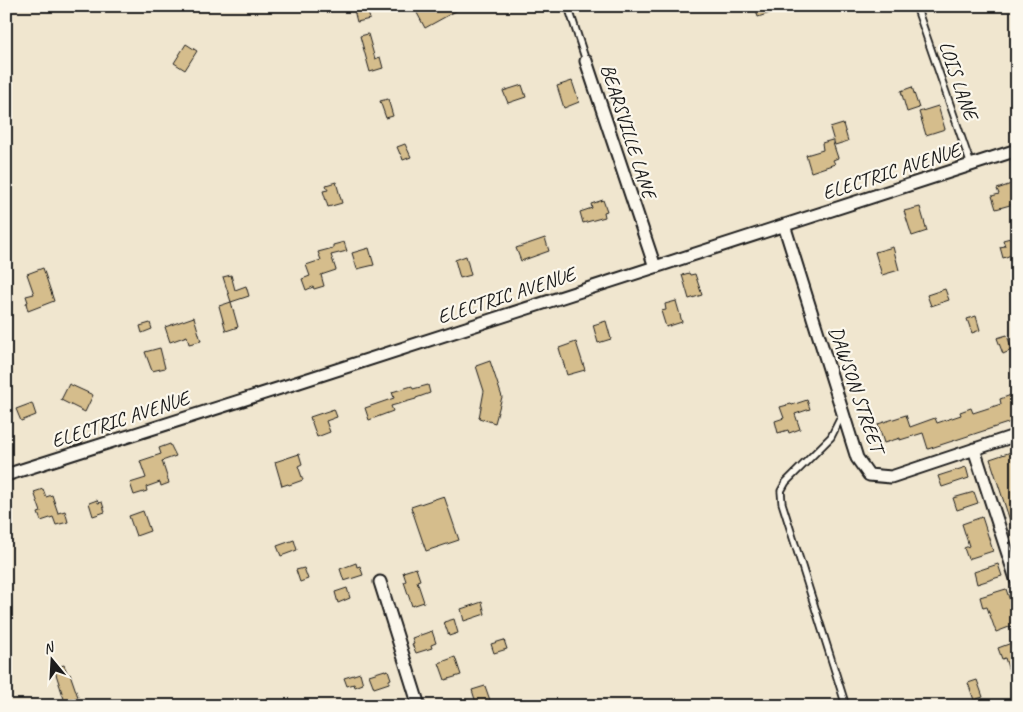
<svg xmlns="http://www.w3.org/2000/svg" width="1023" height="712" viewBox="0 0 1023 712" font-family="Caveat,sans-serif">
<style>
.building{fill:#d5bd8c;stroke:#1c1c1c}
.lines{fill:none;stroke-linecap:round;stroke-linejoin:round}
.service-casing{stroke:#1c1c1c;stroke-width:9}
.minor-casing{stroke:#1c1c1c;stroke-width:15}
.service{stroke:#fbf7ec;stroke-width:5.5}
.minor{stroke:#fbf7ec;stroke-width:11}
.labels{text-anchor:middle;stroke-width:4.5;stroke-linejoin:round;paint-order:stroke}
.street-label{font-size:20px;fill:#1c1c1c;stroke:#fbf7ec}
</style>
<rect width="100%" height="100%" fill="#f0e6cf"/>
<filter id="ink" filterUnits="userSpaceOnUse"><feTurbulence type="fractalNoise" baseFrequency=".02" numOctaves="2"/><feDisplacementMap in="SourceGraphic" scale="10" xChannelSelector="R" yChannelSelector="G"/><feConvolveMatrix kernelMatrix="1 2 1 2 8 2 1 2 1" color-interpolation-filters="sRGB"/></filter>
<g filter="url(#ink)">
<!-- building -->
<path class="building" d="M 353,6 L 366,6 L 370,19 L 357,22 Z
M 429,6 L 465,6 L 425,28 L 417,13 Z
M 755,6 L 768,6 L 770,13 L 758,17 Z
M 368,34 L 375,59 L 380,57 L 383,68 L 370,72 L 360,36 Z
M 186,44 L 197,51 L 185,70 L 174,63 Z
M 572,81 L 579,102 L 564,108 L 557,86 Z
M 522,85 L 526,97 L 508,103 L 503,91 Z
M 912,87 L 919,108 L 907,112 L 901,91 Z
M 388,99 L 393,116 L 386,118 L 380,101 Z
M 938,106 L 945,129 L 926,135 L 919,112 Z
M 843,124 L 848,141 L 835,145 L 830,128 Z
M 832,140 L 838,158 L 833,160 L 835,164 L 811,172 L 806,155 L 823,150 L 822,143 Z
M 405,144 L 411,157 L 403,160 L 401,154 L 400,154 L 397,147 Z
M 336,182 L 342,203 L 328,207 L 323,191 L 328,190 L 326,185 Z
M 1017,182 L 1017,203 L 996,209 L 992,196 L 999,194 L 997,189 Z
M 603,200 L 607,211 L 604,212 L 605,217 L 583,223 L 580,212 L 592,208 L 591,204 Z
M 920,207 L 927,231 L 912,236 L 904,211 Z
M 1014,237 L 1017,247 L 1017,253 L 1003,258 L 1000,247 L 1005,246 L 1003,240 Z
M 545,238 L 549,251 L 521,261 L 516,248 Z
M 344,242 L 347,251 L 331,255 L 336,270 L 321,275 L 324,286 L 314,289 L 313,287 L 306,290 L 302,279 L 310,276 L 306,265 L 321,260 L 318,252 L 333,248 L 333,245 Z
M 893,247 L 899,270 L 882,275 L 875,252 Z
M 369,248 L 374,265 L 357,269 L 352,253 Z
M 466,256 L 471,275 L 460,278 L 455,260 Z
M 43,268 L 54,301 L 28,311 L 26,303 L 28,302 L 26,296 L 34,294 L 27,274 Z
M 689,273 L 690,275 L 695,274 L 702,295 L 689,299 L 682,275 Z
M 231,275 L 235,290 L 246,286 L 249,296 L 231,302 L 223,277 Z
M 945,289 L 949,300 L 931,306 L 927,295 Z
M 676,301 L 682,322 L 666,327 L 661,311 L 666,310 L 665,304 Z
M 231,302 L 238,327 L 226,331 L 219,306 Z
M 976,316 L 980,330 L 972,333 L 967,319 Z
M 194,317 L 201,341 L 189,344 L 187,336 L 170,342 L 165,327 Z
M 606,321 L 611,339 L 598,343 L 593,325 Z
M 150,323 L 152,329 L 142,333 L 140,326 Z
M 1007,335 L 1012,350 L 1003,354 L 997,338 Z
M 576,342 L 585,370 L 567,375 L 559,348 Z
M 160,348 L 165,368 L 152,371 L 145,352 Z
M 490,361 L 502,397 L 495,423 L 479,418 L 484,391 L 476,366 Z
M 69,384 L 93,395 L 85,412 L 61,400 Z
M 428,385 L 430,393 L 416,398 L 416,399 L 391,406 L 393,411 L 369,420 L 365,408 L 394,398 L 392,392 L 412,386 L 413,389 Z
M 1011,395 L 1017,411 L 1017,420 L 928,449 L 923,433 L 900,440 L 900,438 L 884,443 L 878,424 L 906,415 L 910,427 L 935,418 L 937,423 L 961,415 L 960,412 L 971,408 L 973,413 L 1001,404 L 1000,399 Z
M 807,400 L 810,409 L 795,414 L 800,429 L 789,433 L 788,430 L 778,433 L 775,421 L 784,418 L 780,407 L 791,404 L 792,405 Z
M 32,403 L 36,415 L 21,421 L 16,409 Z
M 334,409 L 337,417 L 326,421 L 330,432 L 317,437 L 310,417 Z
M 170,444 L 176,456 L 162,461 L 169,483 L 161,486 L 160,482 L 146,487 L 147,491 L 134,495 L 130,483 L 146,478 L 140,461 L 161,454 L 159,448 Z
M 1017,450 L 1017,536 L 1015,536 L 990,459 Z
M 299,454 L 302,464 L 298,466 L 303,480 L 289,485 L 288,484 L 282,486 L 275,462 Z
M 966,467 L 969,478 L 942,487 L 938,476 Z
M 43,489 L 46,497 L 52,495 L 58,513 L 65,511 L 68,522 L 56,525 L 53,517 L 41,521 L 38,513 L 41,512 L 34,492 Z
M 974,492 L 978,503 L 957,510 L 953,498 Z
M 444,496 L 459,540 L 426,551 L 411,507 Z
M 97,500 L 98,503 L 102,502 L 105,512 L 93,516 L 89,503 Z
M 143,511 L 150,531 L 136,536 L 129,516 Z
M 982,517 L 993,551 L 968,559 L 964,548 L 969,546 L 962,524 Z
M 294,540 L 297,550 L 281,556 L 277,546 Z
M 356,563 L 357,567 L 360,566 L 363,575 L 344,581 L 340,569 Z
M 998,564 L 1002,576 L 977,584 L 974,572 Z
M 304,568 L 308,579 L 300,582 L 296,570 Z
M 416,568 L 420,580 L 417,581 L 424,602 L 412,606 L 404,582 L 406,581 L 403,572 Z
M 347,588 L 350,598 L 338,603 L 335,592 Z
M 1006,589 L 1017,621 L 1017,624 L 996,632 L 987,607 L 983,608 L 980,597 Z
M 482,602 L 485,614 L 464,621 L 461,609 Z
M 454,619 L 458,633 L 449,636 L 444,622 Z
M 432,631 L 436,643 L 431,645 L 432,648 L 416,653 L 412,644 L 414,643 L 412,638 Z
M 504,640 L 507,649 L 494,653 L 491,644 Z
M 1017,641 L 1017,690 L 1015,690 L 1005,658 L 1002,659 L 998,648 Z
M 455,657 L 461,675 L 445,680 L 439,663 Z
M 64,665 L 68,675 L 70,674 L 78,697 L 65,702 L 54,668 Z
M 385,670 L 385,671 L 388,670 L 391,679 L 389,680 L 389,683 L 374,688 L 369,675 Z
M 360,673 L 363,684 L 355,687 L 354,684 L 347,686 L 344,678 Z
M 977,680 L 983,697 L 974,700 L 968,683 Z
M 485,686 L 492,706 L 477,706 L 472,690 Z"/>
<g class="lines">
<defs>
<path id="service" d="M 568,6 L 586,61
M 916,6 L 971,165
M 842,415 L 831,437 L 786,482 L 781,491 L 782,503 L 846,706"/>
<path id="minor" d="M 586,61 L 655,267
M 784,225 L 857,458 L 869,475 L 891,477 L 1017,435
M 974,449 L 1017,582
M 6,475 L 296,383 L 1017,150
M 380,582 L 419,706"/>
</defs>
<!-- service casing -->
<use href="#service" class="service-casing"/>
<!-- minor casing -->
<use href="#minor" class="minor-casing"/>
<!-- service -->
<use href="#service" class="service"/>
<!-- minor -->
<use href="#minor" class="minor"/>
</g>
</g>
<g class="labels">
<!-- street labels -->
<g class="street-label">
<text transform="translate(959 80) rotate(71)" y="7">LOIS LANE</text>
<text transform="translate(629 131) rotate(72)" y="7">BEARSVILLE LANE</text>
<text transform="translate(891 171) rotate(-18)" y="7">ELECTRIC AVENUE</text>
<text transform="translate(506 295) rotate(-18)" y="7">ELECTRIC AVENUE</text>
<text transform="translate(857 389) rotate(71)" y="7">DAWSON STREET</text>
<text transform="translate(120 419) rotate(-18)" y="7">ELECTRIC AVENUE</text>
</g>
</g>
<!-- margin -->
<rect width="1023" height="712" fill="none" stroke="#fbf7ec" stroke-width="25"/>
<rect x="12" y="12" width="998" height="687" fill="none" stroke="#1c1c1c" stroke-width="2" filter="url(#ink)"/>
<!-- north arrow -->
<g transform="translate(52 660) rotate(342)" stroke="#fbf7ec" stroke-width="4" paint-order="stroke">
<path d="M0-4L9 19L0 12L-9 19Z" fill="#1c1c1c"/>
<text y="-8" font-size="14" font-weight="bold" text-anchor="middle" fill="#1c1c1c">N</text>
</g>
</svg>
